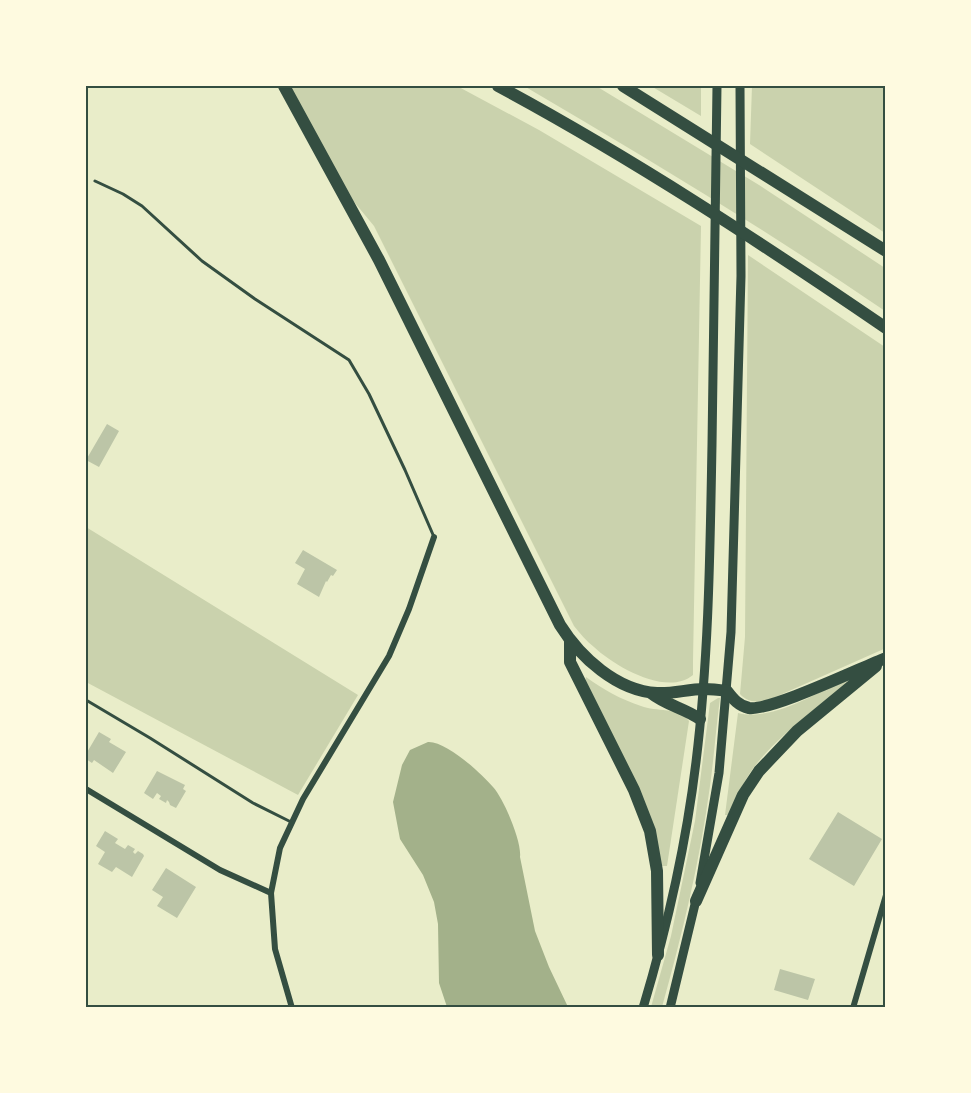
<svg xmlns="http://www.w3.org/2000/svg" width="971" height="1093" viewBox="0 0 971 1093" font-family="'Alegreya Sans',sans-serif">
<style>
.green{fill:#cad2ad}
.water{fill:#a3b18a}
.building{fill:#bcc5a7}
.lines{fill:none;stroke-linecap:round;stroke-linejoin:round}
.service{stroke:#344e41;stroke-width:3}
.minor{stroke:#344e41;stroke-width:6}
.secondary{stroke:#344e41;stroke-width:9}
.motorway{stroke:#344e41;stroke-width:12}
.neatline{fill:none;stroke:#344e41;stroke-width:2}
</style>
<rect width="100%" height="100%" fill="#e9edc9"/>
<!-- green -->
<path class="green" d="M 287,86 L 457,86 L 539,130 L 701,226 L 693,661 L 693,675 C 667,697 614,666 594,647 C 586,641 580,633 574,626 L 374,226 L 336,180 Z
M 524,86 L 596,86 L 759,185 L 885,268 L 885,311 C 768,231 647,158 524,86 Z
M 651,86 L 701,86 L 701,116 Z
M 752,86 L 885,86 L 885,233 L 750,144 Z
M 748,255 L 885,347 L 886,648 L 771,699 C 759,702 749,704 740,694 L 745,637 Z
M 86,527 L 358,695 L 298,795 L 86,682 Z
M 586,677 C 604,690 620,699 641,706 C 656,712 679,707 689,721 L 667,866 L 662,866 L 585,681 Z
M 848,678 L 849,682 C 818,707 784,731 758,762 C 745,778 737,796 728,815 L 725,815 L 738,713 C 772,722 818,692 848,678 Z
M 718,698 L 720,698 C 716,728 714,757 710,786 C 700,861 682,935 662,1007 L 651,1007 L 671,936 L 695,821 L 710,703 Z"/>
<!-- water -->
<path class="water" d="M 428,742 C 446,741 481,773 493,787 C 504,799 522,842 520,857 L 535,931 L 549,967 L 568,1007 L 447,1007 L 439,983 L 438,924 L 434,902 L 423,875 L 400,839 L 393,802 L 402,765 L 410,750 Z"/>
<!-- building -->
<path class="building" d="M 107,424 L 119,431 L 99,467 L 86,460 Z
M 303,550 L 337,570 L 333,576 L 331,575 L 327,582 L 326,581 L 319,597 L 297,584 L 305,569 L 295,563 Z
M 99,732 L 111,739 L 109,742 L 126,752 L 113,773 L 94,760 L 92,763 L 86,759 L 86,754 Z
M 157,771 L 185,785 L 183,789 L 186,791 L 176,808 L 170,805 L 169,802 L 167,800 L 166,803 L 159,799 L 161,796 L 157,793 L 153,799 L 144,793 Z
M 838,812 L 882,839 L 854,886 L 809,859 Z
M 105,831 L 118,839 L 115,843 L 125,849 L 128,845 L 135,849 L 133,852 L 135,854 L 138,851 L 143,854 L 144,856 L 132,877 L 116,867 L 112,872 L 98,864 L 105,852 L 96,846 Z
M 166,868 L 196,887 L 177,918 L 157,906 L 163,897 L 152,890 Z
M 780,969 L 815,979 L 808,1000 L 774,990 Z"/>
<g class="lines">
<!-- service -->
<path class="service" d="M 95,181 L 123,194 L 142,206 L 202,261 L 255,299 L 349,360 L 369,394 L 405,470 L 434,537
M 86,700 L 150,738 L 253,803 L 291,822"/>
<!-- minor -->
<path class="minor" d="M 86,789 L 220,870 L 271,893
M 292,1008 L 275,949 L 271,893 L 280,848 L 303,799 L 389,656 L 409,609 L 434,537
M 853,1008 L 886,895"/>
<!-- secondary -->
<path class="secondary" d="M 700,883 L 719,773 L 731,632 L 741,276 L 740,86
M 643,1008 C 667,928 686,845 696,762 C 709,656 710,551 712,445 C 714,325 716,205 717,86
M 670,1008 L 697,896"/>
<!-- motorway -->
<path class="motorway" d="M 284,86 L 379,260 L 560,625 C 580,657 617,691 657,693 C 673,694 688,689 704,689 C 711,689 720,690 727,691 C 733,699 739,706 749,708 C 771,711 860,668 886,658
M 498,86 C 632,158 760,242 886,328
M 623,86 L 886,251
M 570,641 L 570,662 L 634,790 L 650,831 L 657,871 L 658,955
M 651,693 C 666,705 684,708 700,719
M 696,901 L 743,795 L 759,771 L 797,731 L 876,666"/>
</g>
<!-- border -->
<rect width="971" height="1093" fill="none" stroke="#fefae0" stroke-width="174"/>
<rect x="87" y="87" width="797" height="919" class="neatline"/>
</svg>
